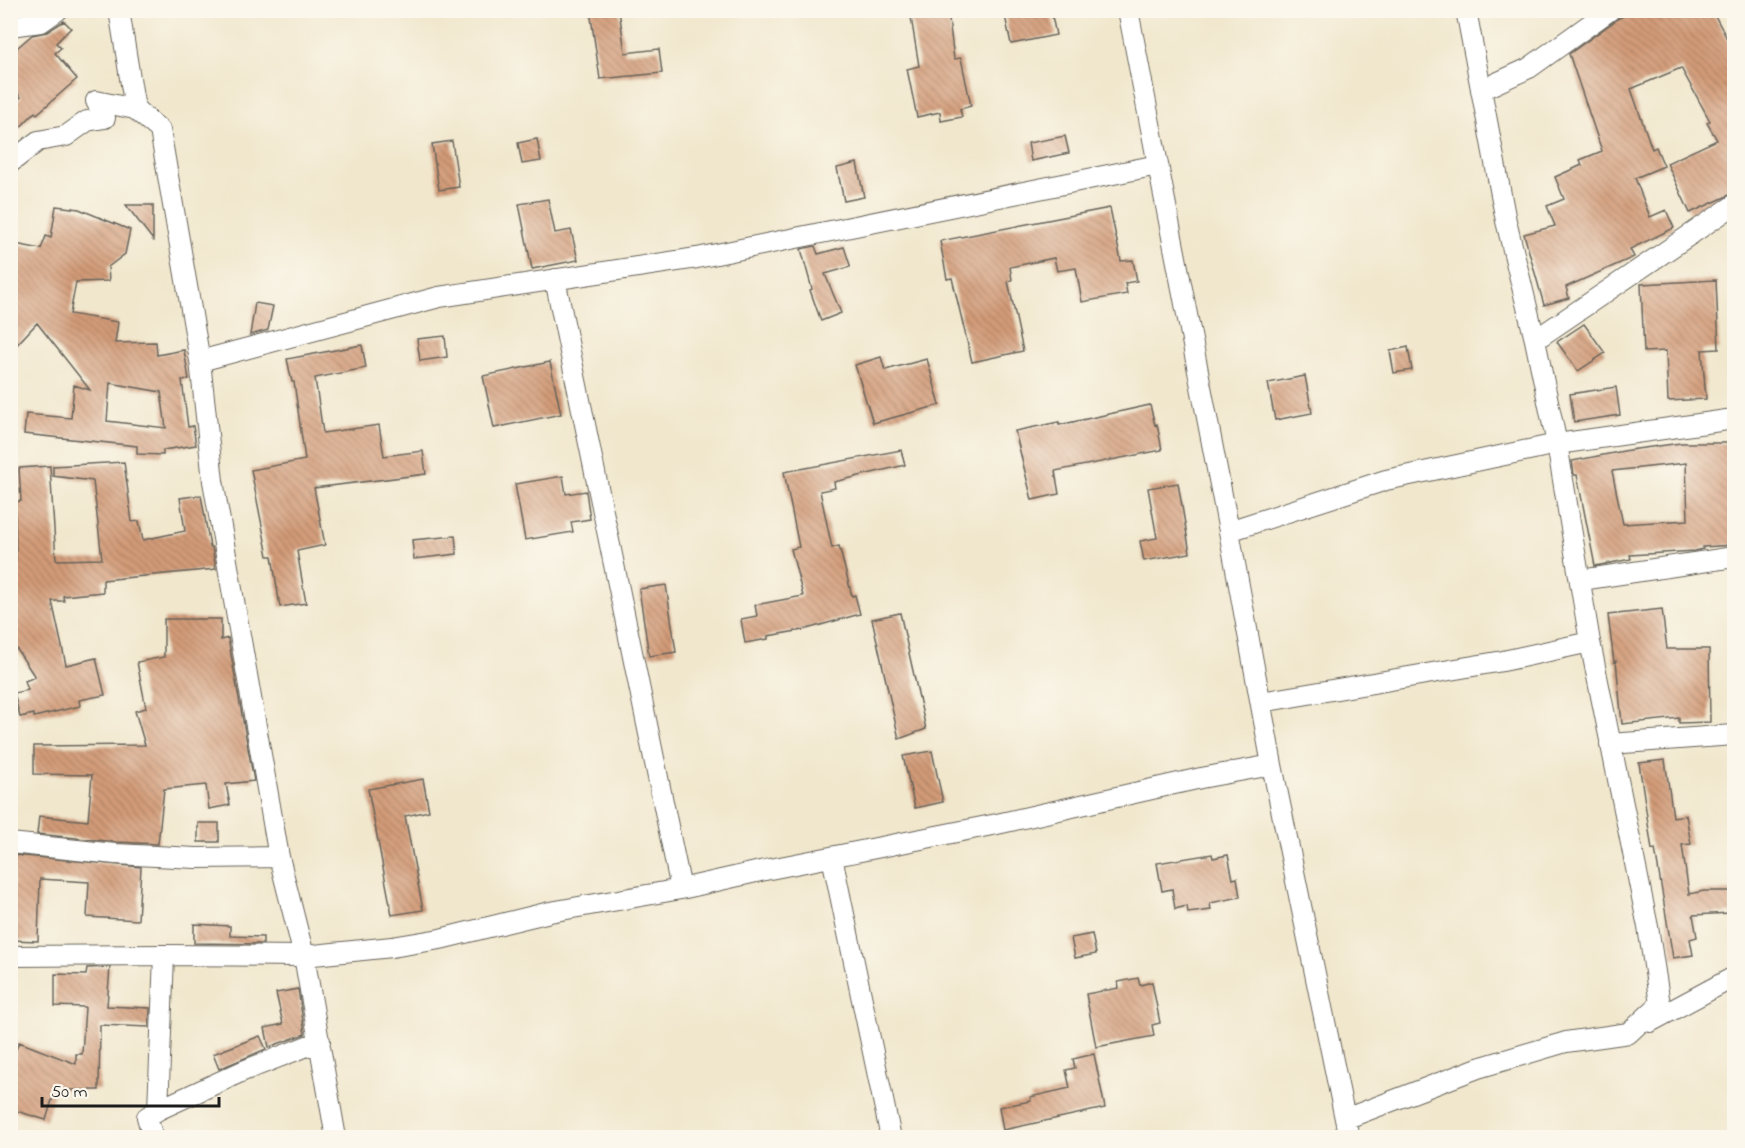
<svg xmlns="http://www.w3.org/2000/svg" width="1745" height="1148" viewBox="0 0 1745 1148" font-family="'Indie Flower',sans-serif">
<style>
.building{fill:url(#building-back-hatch);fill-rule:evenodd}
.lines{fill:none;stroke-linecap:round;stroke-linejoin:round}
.minor-casing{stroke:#67635a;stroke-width:22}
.minor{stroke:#fff;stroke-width:20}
</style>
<defs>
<pattern id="building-back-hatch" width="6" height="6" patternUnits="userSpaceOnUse" patternTransform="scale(1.5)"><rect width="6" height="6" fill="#d39b78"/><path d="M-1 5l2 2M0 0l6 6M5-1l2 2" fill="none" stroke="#aa7e62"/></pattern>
</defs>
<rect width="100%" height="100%" fill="#fbf7ec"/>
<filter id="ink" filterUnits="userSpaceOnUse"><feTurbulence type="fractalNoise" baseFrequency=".0167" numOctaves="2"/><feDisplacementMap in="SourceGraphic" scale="12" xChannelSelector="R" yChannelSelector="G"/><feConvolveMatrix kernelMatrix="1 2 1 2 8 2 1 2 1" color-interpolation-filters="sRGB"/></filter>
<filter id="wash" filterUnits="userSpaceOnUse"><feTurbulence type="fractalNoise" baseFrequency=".008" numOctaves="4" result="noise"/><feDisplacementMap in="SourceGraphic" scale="24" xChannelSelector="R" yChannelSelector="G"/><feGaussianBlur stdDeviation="1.35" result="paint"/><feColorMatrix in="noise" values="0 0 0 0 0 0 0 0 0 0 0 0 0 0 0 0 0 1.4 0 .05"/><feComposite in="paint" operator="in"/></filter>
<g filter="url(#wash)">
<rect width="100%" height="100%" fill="#f1e7cd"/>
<g id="blocks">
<!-- building -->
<path class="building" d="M 590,10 L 619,10 L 625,53 L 659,49 L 662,73 L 600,79 Z
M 1636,10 L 1712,10 L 1734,52 L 1734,193 L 1690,213 L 1667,163 L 1717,140 L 1707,123 L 1710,121 L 1681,68 L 1631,89 L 1652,149 L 1656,147 L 1664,166 L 1635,178 L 1650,217 L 1666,210 L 1674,228 L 1630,249 L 1634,257 L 1566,287 L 1569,298 L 1544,305 L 1524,234 L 1555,226 L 1547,206 L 1564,199 L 1555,177 L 1582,165 L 1580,160 L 1602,151 L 1569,54 L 1619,18 Z
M 910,11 L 948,11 L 954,59 L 961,58 L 971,106 L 960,109 L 962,117 L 941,121 L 940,112 L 917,117 L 907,69 L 919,66 Z
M 1004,11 L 1051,11 L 1056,35 L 1011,44 Z
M 64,21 L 71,28 L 56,43 L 61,48 L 55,53 L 77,79 L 37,114 L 35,112 L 10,138 L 10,109 L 21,97 L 10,85 L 10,54 L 32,35 L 47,32 Z
M 1065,136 L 1069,153 L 1031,161 L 1028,143 Z
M 537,139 L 541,161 L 522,164 L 518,143 Z
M 452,141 L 459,187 L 439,190 L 432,144 Z
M 857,163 L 864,197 L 844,201 L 837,168 Z
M 548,199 L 555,233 L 571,230 L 578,260 L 532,269 L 519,204 Z
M 126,205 L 153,205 L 153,240 Z
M 56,206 L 79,209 L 130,230 L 125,254 L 108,267 L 109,281 L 76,282 L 70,314 L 118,322 L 115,343 L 156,342 L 157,355 L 184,350 L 189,379 L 182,380 L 188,427 L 193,426 L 196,445 L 163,450 L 163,455 L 137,454 L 137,446 L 24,434 L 26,414 L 71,418 L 74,385 L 90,390 L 37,323 L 10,352 L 10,243 L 41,249 L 46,236 L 51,238 ZM 110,383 L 161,392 L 166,428 L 107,421 Z
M 1110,208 L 1121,261 L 1133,260 L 1137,281 L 1125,283 L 1127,294 L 1082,302 L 1076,268 L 1057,271 L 1054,258 L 1010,267 L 1012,280 L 1008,281 L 1023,351 L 972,362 L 952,278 L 947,279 L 940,241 Z
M 815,246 L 818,254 L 844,247 L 850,265 L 850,267 L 825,274 L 841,313 L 821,321 L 810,290 L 812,289 L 801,249 Z
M 1716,280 L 1719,349 L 1702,350 L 1706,399 L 1668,401 L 1666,351 L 1644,352 L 1641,284 Z
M 255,303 L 273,306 L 268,330 L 250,335 Z
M 1584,324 L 1605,353 L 1578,371 L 1557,342 Z
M 445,336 L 447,357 L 420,361 L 417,339 Z
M 362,345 L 366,368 L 315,378 L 323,433 L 379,425 L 384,456 L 423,451 L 426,474 L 314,488 L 325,545 L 297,551 L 306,603 L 280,607 L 272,556 L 268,556 L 251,470 L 305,460 L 294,382 L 292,382 L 287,359 Z
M 1408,347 L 1412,370 L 1394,373 L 1390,351 Z
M 881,357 L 885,370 L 927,359 L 940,405 L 873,423 L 855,365 Z
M 550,362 L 561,414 L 494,428 L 483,376 Z
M 1305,376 L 1312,413 L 1275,420 L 1268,383 Z
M 1616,387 L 1620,415 L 1574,422 L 1570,394 Z
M 1150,405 L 1155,425 L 1157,424 L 1162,450 L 1055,471 L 1059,494 L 1032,500 L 1015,431 L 1059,422 L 1059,425 Z
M 1681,443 L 1729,443 L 1729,465 L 1733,465 L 1734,545 L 1703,547 L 1703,549 L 1695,551 L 1630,555 L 1631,559 L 1595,566 L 1577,475 L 1574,475 L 1572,461 L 1629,450 ZM 1686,463 L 1688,520 L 1623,524 L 1612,471 Z
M 901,450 L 905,465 L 834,482 L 835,488 L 820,491 L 832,548 L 839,546 L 852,596 L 855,595 L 860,614 L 803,630 L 768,636 L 768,639 L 745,643 L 741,619 L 757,616 L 755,605 L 803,596 L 791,549 L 799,547 L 784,472 Z
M 124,462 L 132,522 L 139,521 L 143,540 L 185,531 L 180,498 L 201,495 L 210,547 L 212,547 L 216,569 L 103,580 L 103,592 L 63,596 L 64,601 L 52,601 L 66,665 L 96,658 L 105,695 L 79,700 L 80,706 L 34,717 L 34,714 L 20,717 L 14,693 L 28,690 L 25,681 L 35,677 L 10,639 L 10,563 L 16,563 L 15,502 L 21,501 L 19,468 L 50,466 L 56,560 L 102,559 L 93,481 L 53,476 L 53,466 Z
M 563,476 L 566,494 L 586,491 L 590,519 L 571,522 L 573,532 L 525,540 L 515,484 Z
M 1178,483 L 1190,553 L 1144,561 L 1140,541 L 1157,538 L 1148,488 Z
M 455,536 L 457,554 L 414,559 L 412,540 Z
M 666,585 L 676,652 L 649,656 L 639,589 Z
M 1662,609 L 1667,649 L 1709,649 L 1710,722 L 1679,723 L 1679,718 L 1622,724 L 1616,661 L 1614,662 L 1608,615 Z
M 900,613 L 926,729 L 899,739 L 872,619 Z
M 164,619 L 221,619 L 221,640 L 228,638 L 254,781 L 226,784 L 230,805 L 209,809 L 206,785 L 164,789 L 158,844 L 116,842 L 37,834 L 39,816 L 88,821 L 92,775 L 34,774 L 34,746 L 145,745 L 135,711 L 146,708 L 137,662 L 164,657 Z
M 932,751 L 943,802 L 915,808 L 903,756 Z
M 1665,760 L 1673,817 L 1686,815 L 1691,844 L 1682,845 L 1689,894 L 1704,891 L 1731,891 L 1731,913 L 1693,915 L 1697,937 L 1690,939 L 1693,955 L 1673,958 L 1655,849 L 1652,850 L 1639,763 Z
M 423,779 L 429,811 L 405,816 L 423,910 L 392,915 L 368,789 Z
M 198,823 L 219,823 L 219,842 L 198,842 Z
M 1212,854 L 1213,858 L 1228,855 L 1233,879 L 1237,878 L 1240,897 L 1210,903 L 1211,910 L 1188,913 L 1187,906 L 1175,909 L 1172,889 L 1162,891 L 1157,863 Z
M 14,855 L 141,867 L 138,920 L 87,917 L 89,882 L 40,879 L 38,941 L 11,940 Z
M 194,924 L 230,926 L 230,936 L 263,937 L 263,944 L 194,943 Z
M 1092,934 L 1096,954 L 1075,958 L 1071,938 Z
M 110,967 L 107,1006 L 150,1008 L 149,1027 L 100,1025 L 99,1090 L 55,1090 L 46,1120 L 10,1109 L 10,1065 L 19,1042 L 76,1064 L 76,1054 L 82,1054 L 85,1007 L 55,1006 L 55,974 L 86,975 L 87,968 Z
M 1138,978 L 1140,985 L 1152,982 L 1160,1023 L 1152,1025 L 1154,1036 L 1096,1047 L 1086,994 L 1119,988 L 1118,982 Z
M 298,989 L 305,1034 L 269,1047 L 265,1028 L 283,1024 L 276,993 Z
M 260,1036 L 266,1049 L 219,1069 L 213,1054 Z
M 1094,1054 L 1105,1108 L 1003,1130 L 999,1107 L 1031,1101 L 1030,1097 L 1070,1088 L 1066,1070 L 1075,1068 L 1073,1059 Z"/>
</g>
</g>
<g filter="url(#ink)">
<use href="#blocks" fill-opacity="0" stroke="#67635a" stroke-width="1.5"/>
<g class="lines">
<defs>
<path id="minor" d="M 119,10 L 135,109 L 160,130 L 200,361 L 213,481 L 279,857 L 304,956 L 336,1138
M 1128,10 L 1229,531 L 1272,765 L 1349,1138
M 10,26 L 41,22 L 58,10
M 1481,90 L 1529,68 L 1610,10
M 10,163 L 38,141 L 66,136 L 87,121 L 105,118 L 96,101 L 135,109
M 555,279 L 681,889
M 1535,340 L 1734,205
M 200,361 L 439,297 L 697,258 L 1158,165
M 1229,531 L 1386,480 L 1557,444 L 1734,419
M 1581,580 L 1734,557
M 1261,702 L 1503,661 L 1590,642
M 1610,744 L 1734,735
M 10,843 L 115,854 L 196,858 L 279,857
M 832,857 L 891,1138
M 10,956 L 164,955 L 304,956 L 392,947 L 440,939 L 550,912 L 681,889 L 765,870 L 997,824 L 1201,778 L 1272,765
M 1650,1022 L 1734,977
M 158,1110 L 164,955
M 1345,1119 L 1478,1068 L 1566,1042 L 1629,1033 L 1660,1004 L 1648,927 L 1590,642 L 1557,444 L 1535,340 L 1506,221 L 1466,10
M 153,1138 L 147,1117 L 158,1110 L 243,1071 L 320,1041"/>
</defs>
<!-- minor casing -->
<use href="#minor" class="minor-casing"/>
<!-- minor -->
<use href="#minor" class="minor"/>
</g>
</g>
<!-- margin -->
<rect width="1745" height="1148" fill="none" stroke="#fbf7ec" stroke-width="36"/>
<!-- scale -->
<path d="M42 1097v9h177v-9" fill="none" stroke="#1c1c1c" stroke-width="3"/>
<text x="51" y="1097" font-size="18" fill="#1c1c1c" stroke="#fbf7ec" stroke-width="4.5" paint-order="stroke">50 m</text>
</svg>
